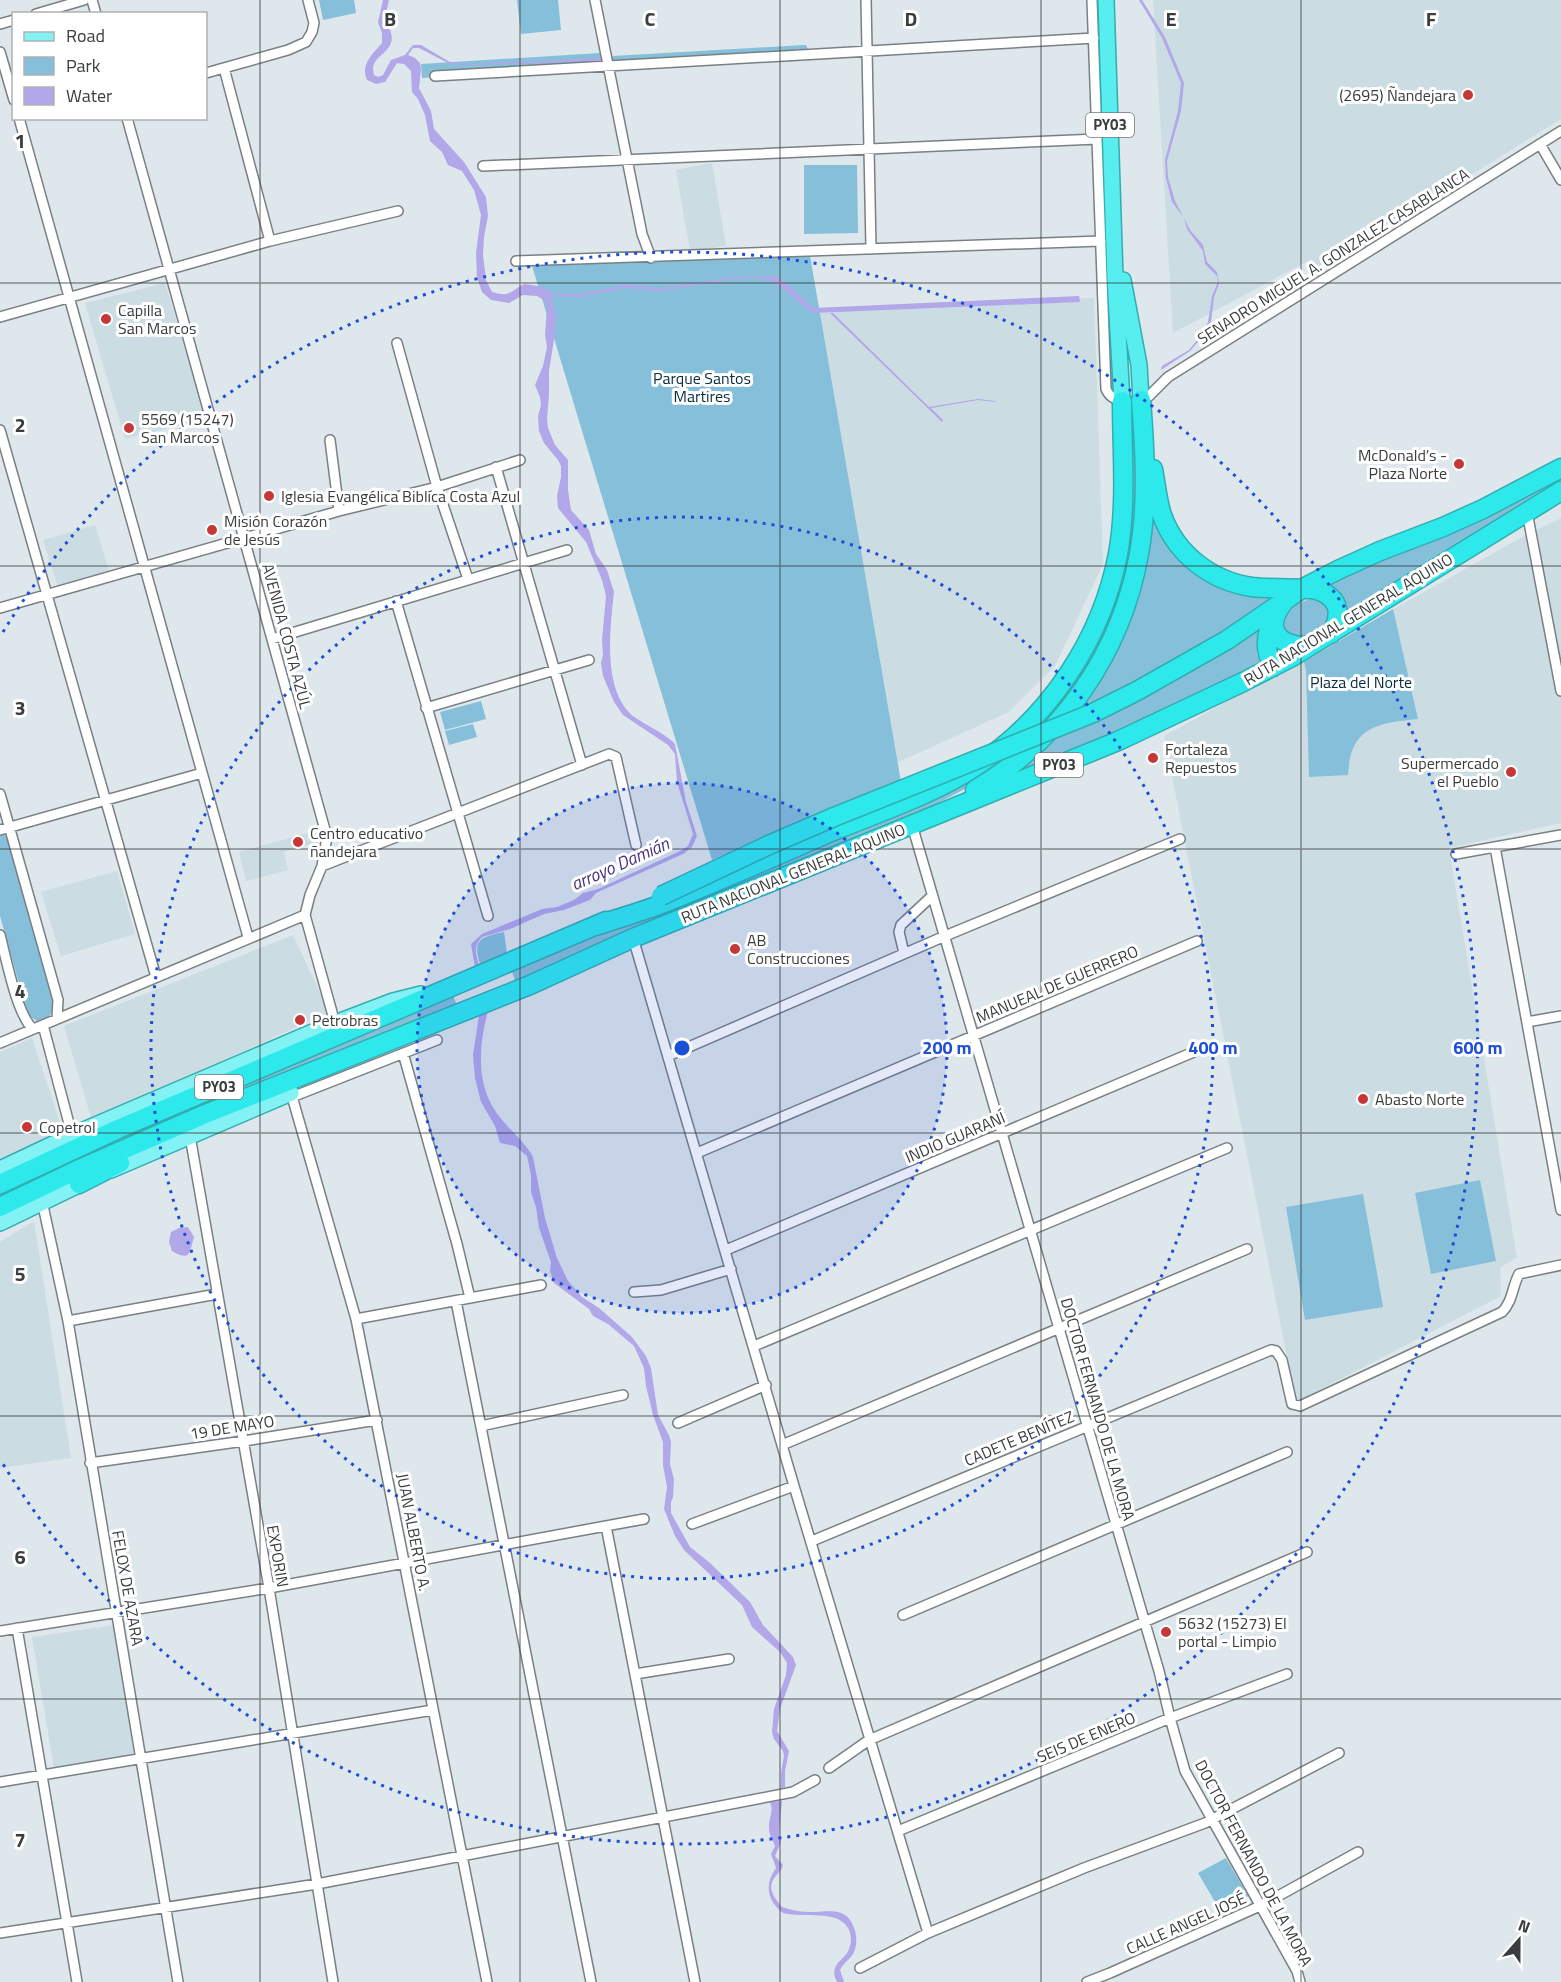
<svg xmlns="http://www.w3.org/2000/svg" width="1561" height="1982" viewBox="0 0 1561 1982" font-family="'Titillium Web',sans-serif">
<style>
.built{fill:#cbdce3}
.green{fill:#85bfd9}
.water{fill:#b1a7e9}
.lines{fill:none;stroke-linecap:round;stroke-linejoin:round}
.minor-casing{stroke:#788084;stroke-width:12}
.primary-casing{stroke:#32adaf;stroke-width:18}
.trunk-casing{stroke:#32adaf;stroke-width:18}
.motorway-casing{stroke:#32adaf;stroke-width:21}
.minor{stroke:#fff;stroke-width:9}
.primary{stroke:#82f2f4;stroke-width:15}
.trunk{stroke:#58eef0;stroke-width:15}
.motorway{stroke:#2ee9ec;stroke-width:18}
.motorway-bridge-casing{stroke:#32adaf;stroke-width:21;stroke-linecap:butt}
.motorway-bridge{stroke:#2ee9ec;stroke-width:18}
.grid{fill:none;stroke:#393d3e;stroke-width:1.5;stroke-opacity:0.55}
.ring{fill:none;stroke:#1d4ed8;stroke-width:3;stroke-dasharray:3 6}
.poi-dot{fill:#c63738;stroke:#fff;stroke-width:2}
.labels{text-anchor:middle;stroke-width:6;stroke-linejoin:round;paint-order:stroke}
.shield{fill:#fff;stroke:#747778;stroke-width:1.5}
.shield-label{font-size:15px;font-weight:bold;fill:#393d3e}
.poi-label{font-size:16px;fill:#393d3e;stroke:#fff;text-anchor:start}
.street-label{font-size:16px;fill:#393d3e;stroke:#fff}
.park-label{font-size:16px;fill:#092f3e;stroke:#fff}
.water-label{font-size:18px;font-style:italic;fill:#45337f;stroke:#fff}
.grid-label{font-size:20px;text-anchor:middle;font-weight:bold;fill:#393d3e;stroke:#fff;stroke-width:6;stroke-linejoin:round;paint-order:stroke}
.centre{fill:#1d4ed8;stroke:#fff;stroke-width:3}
.ring-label{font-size:18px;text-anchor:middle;font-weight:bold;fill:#1d4ed8;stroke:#fff;stroke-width:6;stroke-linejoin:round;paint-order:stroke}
</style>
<rect width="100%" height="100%" fill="#dee7eb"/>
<!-- built -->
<path class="built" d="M 1153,0 L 1561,0 L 1561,119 L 1313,273 L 1312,259 L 1173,333 Z
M 712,163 L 726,246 L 690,251 L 676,170 Z
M 165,283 L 206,419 L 125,439 L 85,303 Z
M 1094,298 L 1103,564 L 1055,666 L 1009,712 L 896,763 L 811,308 Z
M 1561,518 L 1561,823 L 1449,848 L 1517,1258 L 1500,1267 L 1501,1296 L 1296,1402 L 1164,736 L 1252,688 L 1517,540 Z
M 95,525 L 111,577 L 58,587 L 43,540 Z
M 315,831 L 318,842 L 284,852 L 288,870 L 246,881 L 239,852 Z
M 117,871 L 135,934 L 61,956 L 41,892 Z
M 293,935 L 329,1012 L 92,1121 L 64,1026 Z
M 32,1038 L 63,1131 L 0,1164 L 0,1052 Z
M 34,1221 L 71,1458 L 0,1468 L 0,1242 Z
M 115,1625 L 137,1766 L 55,1774 L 32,1637 Z"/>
<!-- green -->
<path class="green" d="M 319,0 L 354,0 L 356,13 L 323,20 Z
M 517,0 L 558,0 L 561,30 L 521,34 Z
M 1096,0 L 1099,0 L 1113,390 L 1111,389 Z
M 804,45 L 806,45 L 808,50 L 612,62 L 611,58 L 613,56 Z
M 600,53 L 602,55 L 602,63 L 422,78 L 421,64 Z
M 804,165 L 857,165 L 858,233 L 804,234 Z
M 809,250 L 901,782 L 712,860 L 530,259 Z
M 1131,409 L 1134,410 L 1139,472 L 1130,568 L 1100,651 L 1050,723 L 1024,734 L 1099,629 Z
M 1561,477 L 1561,486 L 1346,616 L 1327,584 L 1483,518 Z
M 1152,498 L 1179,553 L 1275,594 L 1273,598 L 1219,635 L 1166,666 L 1072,714 L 1100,674 Z
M 1313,598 C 1346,603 1323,634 1302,638 C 1298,639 1291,637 1287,637 L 1280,624 C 1289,608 1295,603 1313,598 Z
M 1393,609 L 1418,719 C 1392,722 1362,723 1352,751 C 1349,758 1349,767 1348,775 L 1309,777 L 1306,671 L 1304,662 Z
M 1259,628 L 1257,653 L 1261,666 L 1260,668 L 1000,785 L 1050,741 Z
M 481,701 L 486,719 L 445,730 L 440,712 Z
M 473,724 L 477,737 L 449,745 L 445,731 Z
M 1026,748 L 985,778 L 933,806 L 516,983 L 511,969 Z
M 2,834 L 7,837 L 54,1006 L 50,1016 L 37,1021 L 28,1015 L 0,916 L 0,835 Z
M 504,932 L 507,953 L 480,964 C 472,939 481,937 504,932 Z
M 452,993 L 458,1008 L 0,1202 L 0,1191 L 33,1173 Z
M 1480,1180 L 1496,1261 L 1431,1274 L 1415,1193 Z
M 1363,1194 L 1383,1307 L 1305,1320 L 1286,1207 Z
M 1226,1858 L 1248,1896 L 1221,1912 L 1198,1873 Z"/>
<!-- water -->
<path class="water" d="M 383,0 L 389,0 C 388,6 385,13 387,19 C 388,27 394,35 391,43 C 386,56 369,58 374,75 L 378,77 L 383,75 L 391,60 L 405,55 L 413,45 L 421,45 L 450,62 L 470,64 L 601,58 L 601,61 L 470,65 L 450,64 L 419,48 L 413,48 L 408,55 L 415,58 L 420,63 L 421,69 L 419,88 L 431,111 L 434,129 L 464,162 L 486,197 L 488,216 L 484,237 L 483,255 L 486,280 L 492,292 C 512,298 510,290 525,284 L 543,287 L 554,294 L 580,294 L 626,285 L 663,288 L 734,277 L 777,276 L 814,308 L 1079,296 L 1080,302 L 813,313 L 773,281 L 754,278 L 734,279 L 662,291 L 625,288 L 581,297 L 551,296 L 556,317 L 555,333 L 549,371 L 549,395 L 547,418 L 548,428 L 555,445 L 568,460 L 568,490 L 571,510 L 589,530 L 596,554 L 607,570 L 614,592 C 610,629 602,690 633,716 C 644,724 669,736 675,744 L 686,802 L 697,836 L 692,847 L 683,854 L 607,888 L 596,893 L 590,900 L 564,910 L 544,914 L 510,929 L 482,937 C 473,946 476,955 479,965 L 475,967 L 471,944 L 482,934 L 542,909 L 557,907 L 574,900 L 583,893 L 598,889 L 680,851 L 688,846 L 693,834 L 677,782 L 675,754 L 668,745 L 623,715 L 614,702 L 603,676 L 601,663 L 603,655 L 602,640 L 606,596 L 602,580 L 586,542 L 558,508 L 557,496 L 561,477 L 561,466 L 558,460 L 544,443 L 539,431 L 538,416 L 541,405 L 540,397 L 535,385 L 543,366 L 547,347 L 545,335 L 547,306 L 544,300 L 537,296 L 523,295 L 509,303 L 491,300 L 482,292 L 477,278 L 476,253 L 481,215 L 474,190 L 462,171 L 448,165 L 442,152 L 430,141 L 425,115 L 418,99 L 412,92 L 411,71 L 404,64 L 397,63 L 385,82 L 376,84 L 367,80 C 360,64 373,54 382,43 L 382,33 L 378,22 Z
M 1139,0 L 1142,0 L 1165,37 L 1184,83 L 1181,111 L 1167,161 L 1168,177 L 1175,201 L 1190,230 L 1203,245 L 1207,262 L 1217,272 L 1219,284 L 1214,297 L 1211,322 L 1206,333 L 1190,351 L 1161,370 L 1162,366 L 1189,350 L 1203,333 L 1208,322 L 1212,296 L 1218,282 L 1217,276 L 1205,264 L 1203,251 L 1187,229 L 1184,218 L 1172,202 L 1166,178 L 1165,160 L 1178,111 L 1181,83 L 1162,38 Z
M 830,313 L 833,313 L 929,407 L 978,399 L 995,401 L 996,402 L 978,400 L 931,408 L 943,420 L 942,422 Z
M 488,1011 C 478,1048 475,1090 503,1121 C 513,1133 526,1143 533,1157 L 545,1218 L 557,1258 L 568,1281 L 582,1297 L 599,1308 L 632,1337 L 646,1356 L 651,1368 L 658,1415 L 669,1435 L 671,1442 L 670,1464 L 674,1479 L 673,1497 L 671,1502 L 671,1513 L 690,1547 L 710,1563 L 750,1602 L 763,1625 L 793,1657 L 796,1665 L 780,1709 L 777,1731 L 789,1751 L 785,1771 L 785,1787 L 781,1788 L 781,1773 L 784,1756 L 783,1751 L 774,1739 L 772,1732 L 774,1709 L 786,1675 L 787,1663 L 780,1652 L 752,1627 L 742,1605 L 684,1550 L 675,1536 L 664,1509 L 667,1487 L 663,1465 L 663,1442 L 653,1415 L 646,1386 L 644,1368 L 634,1346 L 608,1324 L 593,1316 L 589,1309 L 554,1283 L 550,1271 L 551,1262 L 539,1228 L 536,1207 L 531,1192 L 531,1175 L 527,1156 L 515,1146 L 500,1143 L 495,1126 L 481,1102 L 475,1078 L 473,1055 L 479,1015 Z
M 188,1227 L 194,1237 C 189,1253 191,1262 172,1251 L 169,1242 L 171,1232 L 179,1228 Z
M 782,1801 L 779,1836 L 781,1842 L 775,1856 L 783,1865 C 782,1870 779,1872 775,1877 C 766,1888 775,1898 782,1907 C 791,1910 801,1912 810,1912 C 828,1912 847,1906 854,1928 C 857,1935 857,1945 854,1952 C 851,1959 843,1963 840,1970 L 844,1982 L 837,1982 C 835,1977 833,1974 835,1968 C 837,1962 843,1959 847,1953 C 855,1940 851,1923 835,1918 C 819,1913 800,1917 783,1913 C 767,1901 764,1884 776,1868 L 771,1854 L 775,1846 C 772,1839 769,1835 769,1827 C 769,1817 774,1811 770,1802 Z"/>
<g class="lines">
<defs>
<path id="minor" d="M 92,0 L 96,14
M 595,0 L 642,234 L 651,258
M 866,0 L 871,248
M 1092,0 L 1106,389 C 1110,398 1116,400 1125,400
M 36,14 L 84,0
M 0,24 L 14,20
M 0,52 L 14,100
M 224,68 L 270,241
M 206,73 L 288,50 L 306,42 L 312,32 L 314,23 L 308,0
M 435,76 L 1094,38
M 19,118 L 248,937
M 127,118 L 327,837 L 322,866 L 310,895 L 305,915 L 335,1023
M 1540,144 L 1561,180
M 483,166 L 1097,139
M 516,261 L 1101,241
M 0,317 L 270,241 L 398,211
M 397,343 L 437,487 L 468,579
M 1139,400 L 1149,396 L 1168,377 L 1561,131
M 0,430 L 156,977
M 330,440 L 339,511
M 496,467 L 582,765
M 1527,512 L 1561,691
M 396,601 L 488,916
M 0,608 L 339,511 L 437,487 L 520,460
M 272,639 L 567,550
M 426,708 L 589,660
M 0,794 L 58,1000 L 57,1019
M 912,825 L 1159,1671 L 1170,1718 L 1185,1771 L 1297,1971 L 1300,1982
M 0,830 L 202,773
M 1495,847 L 1561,1210
M 1456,854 L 1561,835
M 322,866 L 609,754 L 616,757 L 636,845
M 0,935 C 6,958 17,1015 33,1029
M 633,938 L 794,1486 L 928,1933
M 904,953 L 899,932 L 901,925 L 932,896
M 1527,1022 L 1561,1016
M 43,1025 L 72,1135
M 0,1043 L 305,915
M 403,1053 L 457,1244 L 470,1298
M 668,1056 L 945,936 L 1180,839
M 291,1093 L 356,1319 L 487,1982
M 292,1097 L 437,1040
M 190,1136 L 269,1588 L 333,1982
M 697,1153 L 1197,941
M 42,1201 L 68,1321 L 178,1982
M 726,1250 L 1196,1051
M 634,1292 L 661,1290 L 731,1269
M 456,1301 L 591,1982
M 356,1319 L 541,1285
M 68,1321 L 217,1294
M 754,1346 L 1227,1148
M 678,1423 L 766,1385
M 481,1426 L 623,1395
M 782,1445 L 1247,1249
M 90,1463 L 244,1441 L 377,1420
M 692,1524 L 794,1486
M 606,1526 L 695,1982
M 812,1541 L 1271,1350 L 1276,1351 L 1282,1360 L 1292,1404 L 1300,1406 L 1502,1312 C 1513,1301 1512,1287 1519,1274 L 1561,1265
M 903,1615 L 1287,1452
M 17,1628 L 77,1982
M 0,1631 L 269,1588 L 644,1519
M 635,1674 L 729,1659
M 829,1768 L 869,1740 L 1307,1552
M 0,1782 L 433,1710
M 898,1831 L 1170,1718 L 1287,1674
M 0,1933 L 317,1884 L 793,1792 L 815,1780
M 860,1968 L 928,1933 L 1084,1868 L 1205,1823 L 1339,1753
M 1087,1982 L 1110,1973 L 1260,1906 L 1358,1852"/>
<path id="primary" d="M 0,1169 L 72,1135 L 322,1028 L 393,1001 L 421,994
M 111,1170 L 291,1093
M 0,1223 L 89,1180"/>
<path id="trunk" d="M 1106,0 L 1115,278 L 1122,401
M 1123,280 L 1139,365 L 1141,400"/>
<path id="motorway" d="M 1153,469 C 1156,484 1157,500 1162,515 C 1176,554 1211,581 1252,587 C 1271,589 1293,588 1313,589 C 1338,595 1344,612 1331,634
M 1283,603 C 1262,631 1280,647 1310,646
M 1227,640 L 1303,588 L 1338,570 L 1380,551 L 1443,527 L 1483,509 L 1561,468
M 1273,667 C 1265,651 1264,637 1273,621
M 975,790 C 1062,738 1121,654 1139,554 C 1148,504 1145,451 1141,400
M 596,926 C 618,918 642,912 664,903 C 720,881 776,856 831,832 C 880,812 935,794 979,764 C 1050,717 1102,638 1118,554 C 1127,504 1122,452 1122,401
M 0,1184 L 118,1129 L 606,921
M 79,1184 L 120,1163
M 0,1207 L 77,1170 L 203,1115 L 530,985 L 633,938 L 1118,741 L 1243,682 L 1292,657 L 1561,491"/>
</defs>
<!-- minor casing -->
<use href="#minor" class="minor-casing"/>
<!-- primary casing -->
<use href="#primary" class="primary-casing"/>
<!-- trunk casing -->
<use href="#trunk" class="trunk-casing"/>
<!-- motorway casing -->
<use href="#motorway" class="motorway-casing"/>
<!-- minor -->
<use href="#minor" class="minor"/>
<!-- primary -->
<use href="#primary" class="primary"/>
<!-- trunk -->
<use href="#trunk" class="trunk"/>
<!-- motorway -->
<use href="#motorway" class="motorway"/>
<defs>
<path id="motorway-bridge" d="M 661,896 L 771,844 L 834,817 L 1093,713 L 1137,691 L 1227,640"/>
</defs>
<!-- motorway-bridge casing -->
<use href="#motorway-bridge" class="motorway-bridge-casing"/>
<!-- motorway-bridge -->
<use href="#motorway-bridge" class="motorway-bridge"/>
</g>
<!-- grid -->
<path class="grid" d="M 260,0 L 260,1982M 520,0 L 520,1982M 780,0 L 780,1982M 1041,0 L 1041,1982M 1301,0 L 1301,1982M 0,283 L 1561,283M 0,566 L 1561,566M 0,849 L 1561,849M 0,1133 L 1561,1133M 0,1416 L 1561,1416M 0,1699 L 1561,1699"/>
<!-- distance rings -->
<circle cx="682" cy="1048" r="265" fill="#1d4ed8" fill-opacity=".12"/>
<g class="ring">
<circle cx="682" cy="1048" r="265"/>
<circle cx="682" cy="1048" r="531"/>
<path d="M3 632A796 796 0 1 1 3 1464"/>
</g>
<!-- markers -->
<g class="poi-dot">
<circle cx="1468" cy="95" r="6"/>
<circle cx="106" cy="319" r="6"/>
<circle cx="129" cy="428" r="6"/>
<circle cx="1459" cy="464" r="6"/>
<circle cx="269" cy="496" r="6"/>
<circle cx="212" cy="530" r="6"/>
<circle cx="1153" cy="758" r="6"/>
<circle cx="1511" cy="772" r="6"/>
<circle cx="298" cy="842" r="6"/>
<circle cx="735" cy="949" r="6"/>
<circle cx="300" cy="1020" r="6"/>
<circle cx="1363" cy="1099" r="6"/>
<circle cx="27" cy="1127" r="6"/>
<circle cx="1166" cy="1632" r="6"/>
</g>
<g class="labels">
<!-- shield labels -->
<g class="shield">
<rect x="1086" y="113" width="48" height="24" rx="4.5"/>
<rect x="1035" y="753" width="48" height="24" rx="4.5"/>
<rect x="195" y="1075" width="48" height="24" rx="4.5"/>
</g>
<g class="shield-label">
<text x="1110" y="130">PY03</text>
<text x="1059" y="770">PY03</text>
<text x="219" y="1092">PY03</text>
</g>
<!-- poi labels -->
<g class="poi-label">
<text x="1456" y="101" text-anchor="end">(2695) Ñandejara</text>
<text x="118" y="316">Capilla<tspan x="118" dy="18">San Marcos</tspan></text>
<text x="141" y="425">5569 (15247)<tspan x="141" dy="18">San Marcos</tspan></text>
<text x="1447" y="461" text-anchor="end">McDonald’s -<tspan x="1447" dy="18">Plaza Norte</tspan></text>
<text x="281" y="502">Iglesia Evangélica Biblíca Costa Azul</text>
<text x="224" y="527">Misión Corazón<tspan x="224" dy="18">de Jesús</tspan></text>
<text x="1165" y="755">Fortaleza<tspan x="1165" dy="18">Repuestos</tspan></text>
<text x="1499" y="769" text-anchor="end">Supermercado<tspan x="1499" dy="18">el Pueblo</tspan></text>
<text x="310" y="839">Centro educativo<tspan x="310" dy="18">ñandejara</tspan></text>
<text x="747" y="946">AB<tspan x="747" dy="18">Construcciones</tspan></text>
<text x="312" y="1026">Petrobras</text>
<text x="1375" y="1105">Abasto Norte</text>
<text x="39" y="1133">Copetrol</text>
<text x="1178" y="1629">5632 (15273) El<tspan x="1178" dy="18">portal - Limpio</tspan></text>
</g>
<!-- street labels -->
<g class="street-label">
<text transform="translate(1333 256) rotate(-32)" y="6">SENADRO MIGUEL A. GONZALEZ CASABLANCA</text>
<text transform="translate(1348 619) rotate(-31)" y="6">RUTA NACIONAL GENERAL AQUINO</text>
<text transform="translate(287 636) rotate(75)" y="6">AVENIDA COSTA AZÚL</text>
<text transform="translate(793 873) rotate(-22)" y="6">RUTA NACIONAL GENERAL AQUINO</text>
<text transform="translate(1057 984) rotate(-23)" y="6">MANUEAL DE GUERRERO</text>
<text transform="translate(955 1137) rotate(-23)" y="6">INDIO GUARANÍ</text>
<text transform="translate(1098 1409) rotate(74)" y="6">DOCTOR FERNANDO DE LA MORA</text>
<text transform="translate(232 1427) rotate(-9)" y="6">19 DE MAYO</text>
<text transform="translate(1019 1438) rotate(-23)" y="6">CADETE BENÍTEZ</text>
<text transform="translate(414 1532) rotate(79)" y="6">JUAN ALBERTO A.</text>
<text transform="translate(278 1556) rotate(80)" y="6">EXPORIN</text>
<text transform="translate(128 1588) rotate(80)" y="6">FELOX DE AZARA</text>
<text transform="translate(1086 1737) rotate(-23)" y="6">SEIS DE ENERO</text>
<text transform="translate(1254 1863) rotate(62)" y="6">DOCTOR FERNANDO DE LA MORA</text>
<text transform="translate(1186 1923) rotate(-24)" y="6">CALLE ANGEL JOSÉ</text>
</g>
<!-- park labels -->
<g class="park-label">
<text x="702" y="384">Parque Santos<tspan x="702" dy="18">Martires</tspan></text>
<text x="1361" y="688">Plaza del Norte</text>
</g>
<!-- water labels -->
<g class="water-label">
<text transform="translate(620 864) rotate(-24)" y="6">arroyo Damián</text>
</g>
</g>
<g class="grid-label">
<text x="390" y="26">B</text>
<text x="650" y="26">C</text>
<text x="911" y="26">D</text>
<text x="1171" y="26">E</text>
<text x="1431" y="26">F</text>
<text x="20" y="148">1</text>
<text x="20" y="432">2</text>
<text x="20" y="715">3</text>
<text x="20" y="998">4</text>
<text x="20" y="1281">5</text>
<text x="20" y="1564">6</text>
<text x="20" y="1847">7</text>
</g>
<circle cx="682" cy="1048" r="9" class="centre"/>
<g class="ring-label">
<text x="947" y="1054">200 m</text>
<text x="1213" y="1054">400 m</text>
<text x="1478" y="1054">600 m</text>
</g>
<!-- legend -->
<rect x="12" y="12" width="195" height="108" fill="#ffffff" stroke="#b0b1b2" stroke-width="1.5"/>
<rect x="24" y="32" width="30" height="9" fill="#82f2f4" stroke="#b0b1b2" stroke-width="1.5"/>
<text x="66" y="42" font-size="18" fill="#393d3e">Road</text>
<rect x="24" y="57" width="30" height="18" fill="#85bfd9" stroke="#b0b1b2" stroke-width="1.5"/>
<text x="66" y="72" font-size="18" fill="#393d3e">Park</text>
<rect x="24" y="87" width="30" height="18" fill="#b1a7e9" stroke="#b0b1b2" stroke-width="1.5"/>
<text x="66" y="102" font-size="18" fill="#393d3e">Water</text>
<!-- north arrow -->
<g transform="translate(1519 1940) rotate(21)" stroke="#ffffff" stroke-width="4.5" paint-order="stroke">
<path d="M0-4.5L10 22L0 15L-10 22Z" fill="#393d3e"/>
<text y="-9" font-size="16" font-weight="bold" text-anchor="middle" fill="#393d3e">N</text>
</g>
</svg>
